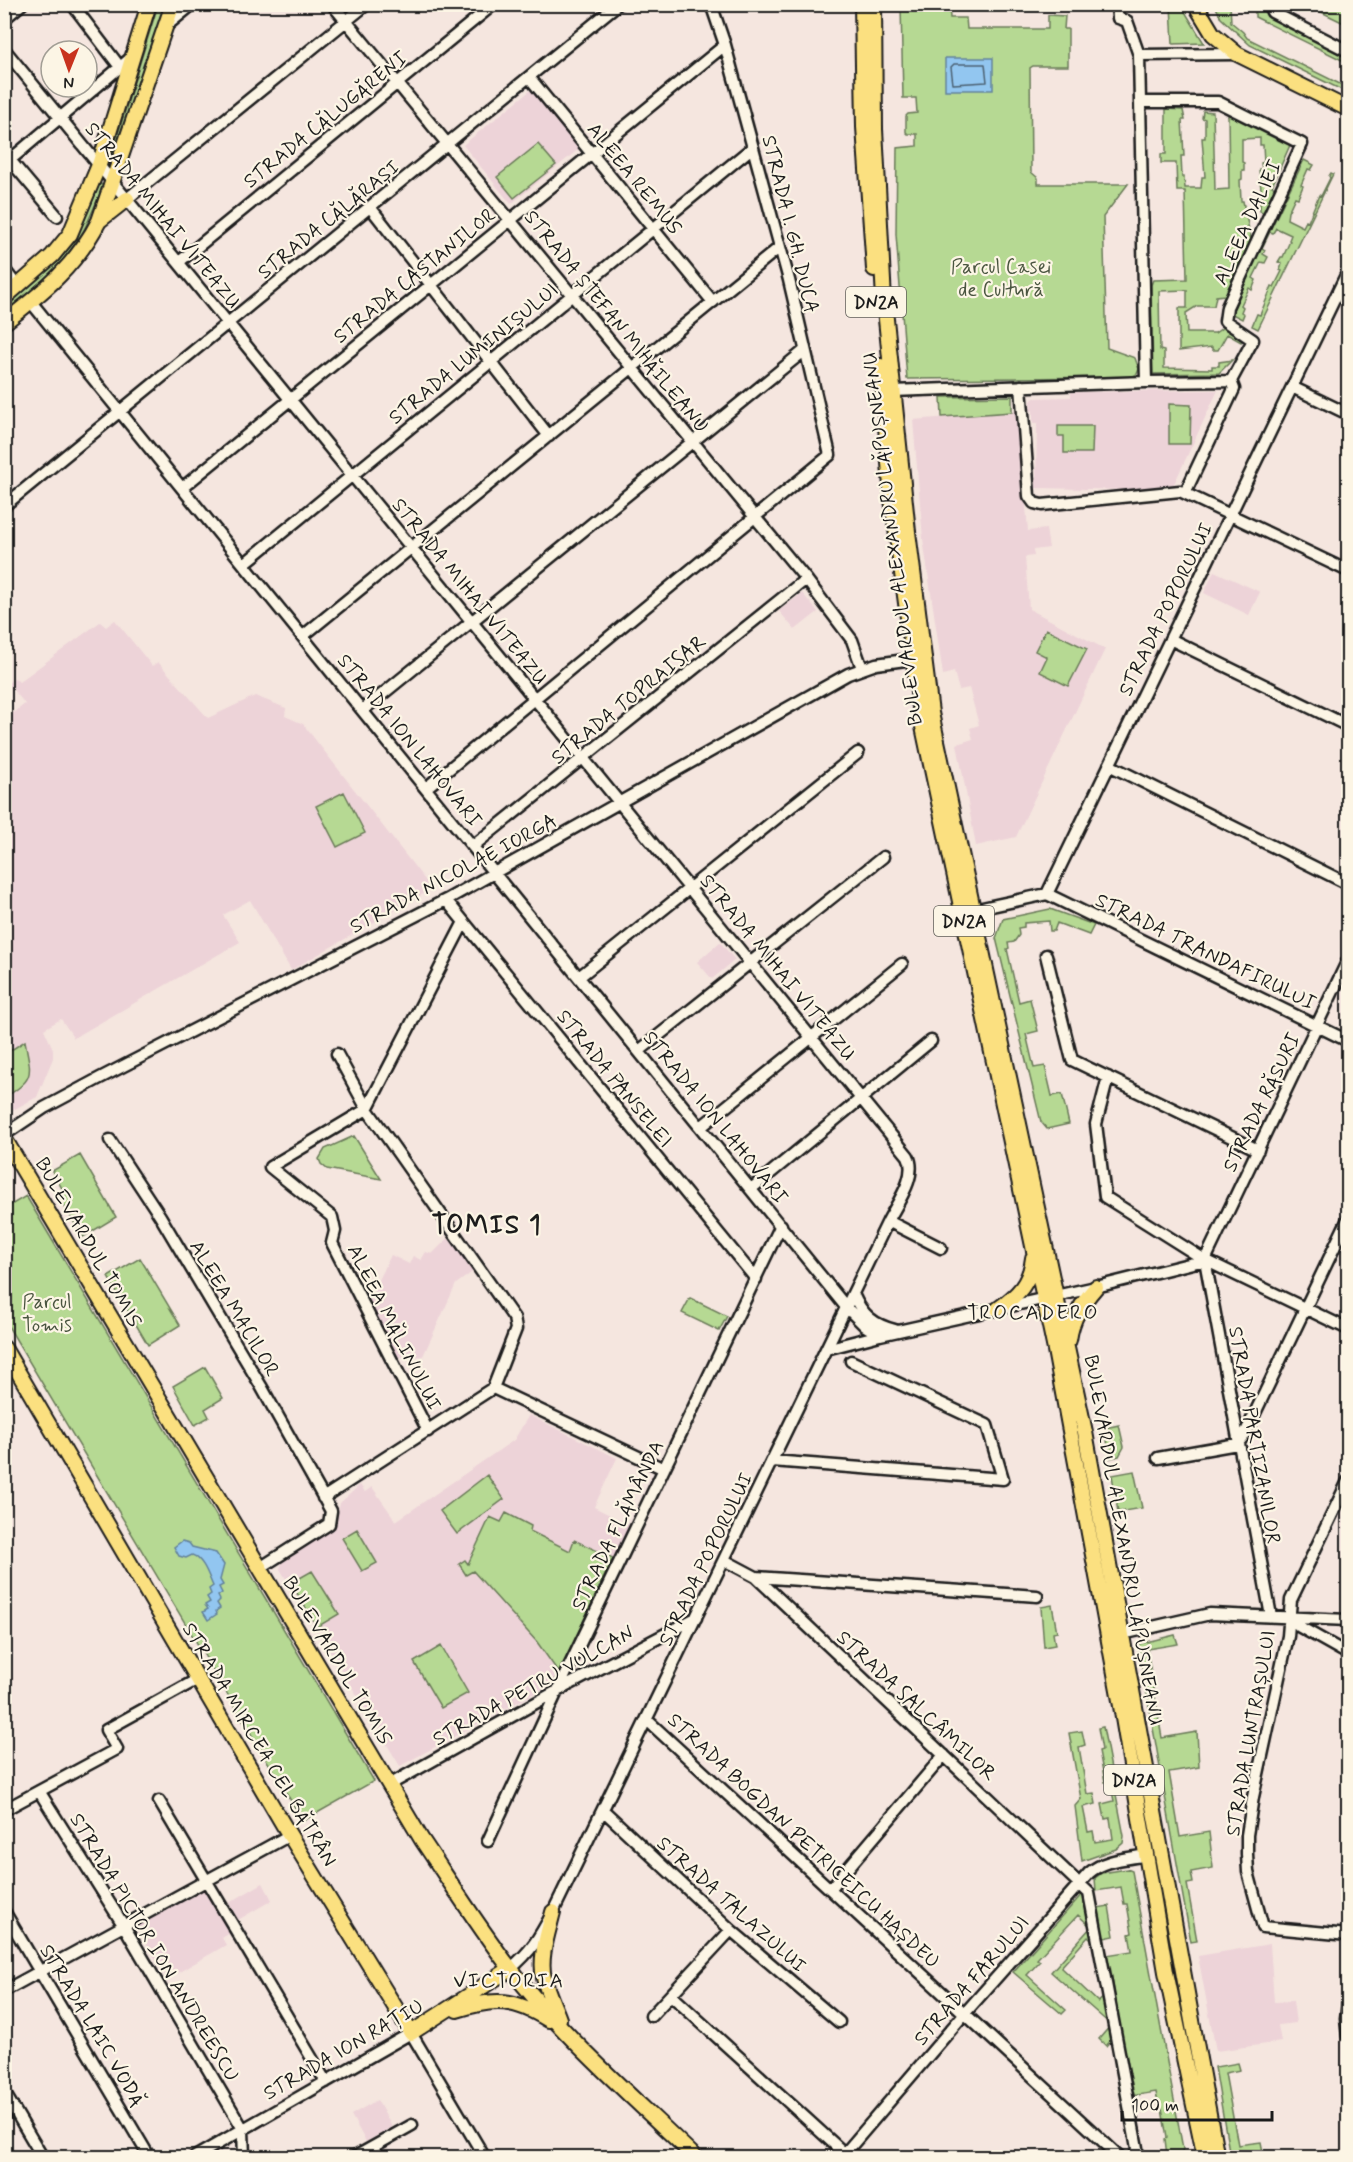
<svg xmlns="http://www.w3.org/2000/svg" width="1353" height="2162" viewBox="0 0 1353 2162" font-family="Mynerve,sans-serif">
<style>
.built{fill:#edd3d8}
.green{fill:#b6d993;stroke:#697a58;stroke-width:1.5}
.water{fill:#92c6f0;stroke:#63829b;stroke-width:1.5}
.lines{fill:none;stroke-linecap:round;stroke-linejoin:round}
.shore{stroke:#4b6071;stroke-width:1.5}
.minor-casing{stroke:#1c1c1c;stroke-width:15}
.major-casing{stroke:#1c1c1c;stroke-width:18}
.minor{stroke:#fcf5e5;stroke-width:10}
.major{stroke:#fbe080;stroke-width:14}
.labels{text-anchor:middle;stroke-width:4.5;stroke-linejoin:round;paint-order:stroke}
.shield{fill:#fcf5e5;stroke:#5f5d58;stroke-width:1.5}
.shield-label{font-size:18px;font-weight:bold;fill:#1c1c1c}
.street-label{font-size:20px;fill:#1c1c1c;stroke:#fcf5e5}
.park-label{font-size:20px;fill:#4a5540;stroke:#fcf5e5}
.neighbourhood-label{font-size:21px;letter-spacing:1.5px;fill:#1c1c1c;stroke:#fcf5e5}
.district-label{font-size:26px;font-weight:bold;letter-spacing:1.5px;fill:#1c1c1c;stroke:#fcf5e5}
</style>
<rect width="100%" height="100%" fill="#f5e6df"/>
<filter id="ink" filterUnits="userSpaceOnUse"><feTurbulence type="fractalNoise" baseFrequency=".0167" numOctaves="2"/><feDisplacementMap in="SourceGraphic" scale="12" xChannelSelector="R" yChannelSelector="G"/><feConvolveMatrix kernelMatrix="1 2 1 2 8 2 1 2 1" color-interpolation-filters="sRGB"/></filter>
<g filter="url(#ink)">
<!-- built -->
<path class="built" d="M 531,90 L 579,149 L 511,204 L 463,145 Z
M 1218,390 L 1174,484 L 1135,490 L 1036,488 L 1037,423 L 1033,423 L 1033,411 L 1030,410 L 1031,401 L 1034,398 L 1071,397 L 1071,392 Z
M 1018,411 L 1028,531 L 1046,529 L 1049,548 L 1033,550 L 1034,556 L 1025,557 L 1029,609 L 1105,649 L 1016,837 L 976,846 L 957,744 L 973,739 L 970,728 L 979,725 L 969,688 L 959,690 L 954,672 L 943,675 L 923,539 L 913,420 Z
M 1214,571 L 1260,592 L 1249,615 L 1204,593 Z
M 802,593 L 818,612 L 795,630 L 779,611 Z
M 115,620 L 152,666 L 158,662 L 208,718 L 255,696 L 286,708 L 285,716 L 303,724 L 432,889 L 291,970 L 250,900 L 223,915 L 240,942 L 74,1038 L 61,1019 L 44,1029 L 53,1049 L 53,1058 L 37,1097 L 13,1110 L 5,1097 L 24,1086 L 30,1069 L 25,1041 L 5,1054 L 5,719 L 25,704 L 8,683 L 15,678 L 19,682 L 100,622 L 106,627 Z
M 720,942 L 735,960 L 712,979 L 697,962 Z
M 448,1238 L 475,1270 L 456,1284 L 423,1356 L 397,1357 L 369,1301 L 391,1255 L 409,1264 L 413,1256 L 421,1260 L 426,1252 L 432,1254 Z
M 529,1415 L 617,1458 L 594,1507 L 630,1525 L 613,1558 L 575,1541 L 570,1551 L 529,1530 L 531,1526 L 501,1522 L 490,1517 L 467,1565 L 460,1564 L 472,1571 L 537,1642 L 559,1673 L 555,1682 L 400,1766 L 280,1569 L 282,1562 L 335,1526 L 340,1503 L 360,1485 L 365,1492 L 372,1487 L 396,1521 L 514,1440 Z
M 263,1883 L 272,1900 L 238,1920 L 229,1903 Z
M 201,1890 L 205,1891 L 230,1933 L 222,1938 L 226,1945 L 167,1979 L 138,1929 L 139,1925 Z
M 1270,1944 L 1274,2002 L 1293,2001 L 1296,2023 L 1278,2025 L 1281,2042 L 1216,2051 L 1198,1956 Z
M 377,2100 L 392,2127 L 366,2142 L 351,2115 Z"/>
<!-- green -->
<path class="green" d="M 158,5 L 165,5 L 140,87 L 116,155 L 112,153 Z
M 901,5 L 949,5 L 950,18 L 966,18 L 967,29 L 1048,29 L 1048,15 L 1065,16 L 1064,29 L 1068,29 L 1068,66 L 1033,66 L 1030,68 L 1031,172 L 1038,178 L 1038,184 L 1128,184 L 1103,217 L 1107,348 L 1135,358 L 1139,369 L 1137,374 L 1131,377 L 907,379 L 896,234 L 897,148 L 917,146 L 917,134 L 908,134 L 906,132 L 906,116 L 908,114 L 917,113 L 916,98 L 903,98 Z
M 1171,5 L 1181,5 L 1204,43 L 1173,44 Z
M 1215,5 L 1230,5 L 1231,22 L 1243,32 L 1247,38 L 1348,88 L 1348,93 L 1250,45 L 1221,18 Z
M 1255,5 L 1263,6 L 1270,17 L 1348,56 L 1348,63 L 1257,18 L 1255,17 Z
M 1307,5 L 1348,5 L 1348,25 Z
M 1166,109 L 1183,110 L 1185,120 L 1182,120 L 1184,156 L 1181,156 L 1182,177 L 1184,177 L 1185,188 L 1201,188 L 1202,177 L 1205,177 L 1202,138 L 1205,138 L 1205,119 L 1202,118 L 1203,111 L 1213,112 L 1215,190 L 1229,189 L 1228,113 L 1290,145 L 1272,186 L 1276,189 L 1267,213 L 1260,211 L 1260,200 L 1262,200 L 1259,169 L 1262,169 L 1261,163 L 1264,162 L 1263,145 L 1260,145 L 1260,138 L 1242,139 L 1242,162 L 1244,163 L 1244,170 L 1242,170 L 1242,179 L 1240,180 L 1241,201 L 1243,201 L 1251,239 L 1225,295 L 1216,296 L 1214,306 L 1197,306 L 1186,313 L 1187,333 L 1215,333 L 1225,326 L 1243,339 L 1241,342 L 1227,334 L 1218,350 L 1212,350 L 1212,347 L 1179,351 L 1179,308 L 1187,308 L 1187,290 L 1159,291 L 1160,350 L 1164,351 L 1164,368 L 1212,369 L 1212,366 L 1219,366 L 1219,362 L 1232,360 L 1219,373 L 1153,374 L 1151,285 L 1153,280 L 1187,279 L 1185,191 L 1177,191 L 1176,163 L 1161,163 L 1161,154 L 1166,154 Z
M 538,144 L 556,165 L 514,198 L 497,177 Z
M 1304,160 L 1314,165 L 1311,170 L 1308,169 L 1301,185 L 1303,186 L 1298,198 L 1295,197 L 1288,212 L 1287,219 L 1303,227 L 1306,221 L 1308,222 L 1319,195 L 1321,196 L 1330,178 L 1329,176 L 1331,173 L 1333,174 L 1258,329 L 1252,326 L 1257,314 L 1260,315 L 1272,286 L 1274,287 L 1282,271 L 1280,270 L 1282,264 L 1278,262 L 1281,257 L 1283,257 L 1290,241 L 1289,240 L 1291,235 L 1276,228 L 1273,233 L 1270,232 L 1262,248 L 1265,250 L 1263,254 L 1268,257 L 1265,263 L 1261,262 L 1253,278 L 1256,280 L 1252,290 L 1249,288 L 1241,305 L 1243,307 L 1241,312 L 1244,314 L 1242,319 L 1230,313 Z
M 100,183 L 103,186 C 94,207 86,230 73,249 C 55,275 29,295 5,314 L 5,304 L 86,214 Z
M 1012,396 L 1012,412 L 942,417 L 941,397 Z
M 1169,404 L 1191,405 L 1190,444 L 1169,444 Z
M 1058,426 L 1093,426 L 1092,453 L 1064,453 L 1064,436 L 1058,436 Z
M 1046,629 L 1087,649 L 1068,686 L 1040,672 L 1047,657 L 1035,651 Z
M 344,792 L 365,833 L 337,847 L 316,806 Z
M 1050,909 L 1094,925 L 1089,935 L 1057,923 L 1054,931 L 1050,931 L 1049,921 L 1024,923 L 1024,927 L 1018,928 L 1019,935 L 1014,942 L 1008,943 L 1009,948 L 1007,949 L 1019,1002 L 1030,999 L 1038,1031 L 1026,1034 L 1034,1068 L 1045,1066 L 1052,1096 L 1062,1094 L 1069,1124 L 1047,1129 L 1041,1122 L 996,938 L 1003,919 Z
M 25,1041 C 31,1073 36,1079 5,1097 L 5,1054 Z
M 354,1136 L 381,1179 L 327,1169 L 321,1164 L 319,1159 L 325,1149 Z
M 80,1155 L 116,1217 L 83,1237 L 57,1194 L 63,1190 L 52,1171 Z
M 26,1196 L 374,1781 L 303,1821 L 5,1321 L 4,1209 Z
M 140,1258 L 180,1325 L 148,1345 L 108,1277 Z
M 690,1298 L 727,1316 L 719,1331 L 682,1313 Z
M 205,1367 L 223,1398 L 205,1409 L 209,1417 L 195,1425 L 173,1386 Z
M 1119,1425 L 1124,1447 L 1119,1456 L 1110,1458 L 1105,1428 Z
M 1134,1471 L 1142,1508 L 1118,1512 L 1112,1475 Z
M 487,1475 L 504,1499 L 457,1534 L 440,1511 Z
M 506,1513 L 531,1526 L 530,1531 L 570,1551 L 574,1540 L 613,1558 L 559,1673 L 537,1642 L 473,1571 L 466,1575 L 459,1564 L 465,1560 L 468,1564 L 490,1517 L 501,1522 Z
M 357,1529 L 377,1563 L 362,1571 L 342,1538 Z
M 312,1571 L 339,1614 L 317,1627 L 291,1583 Z
M 1052,1605 L 1057,1632 L 1053,1633 L 1055,1645 L 1044,1647 L 1041,1607 Z
M 1175,1635 L 1178,1644 L 1147,1649 L 1162,1738 L 1197,1732 L 1199,1767 L 1169,1772 L 1180,1837 L 1209,1832 L 1213,1868 L 1191,1872 L 1193,1883 L 1187,1884 L 1197,1941 L 1191,1942 L 1138,1644 Z
M 441,1646 L 468,1693 L 441,1708 L 414,1662 Z
M 1103,1727 L 1124,1836 L 1123,1843 L 1116,1849 L 1082,1861 L 1075,1806 L 1081,1799 L 1069,1733 L 1082,1731 L 1085,1745 L 1079,1747 L 1087,1794 L 1094,1793 L 1096,1804 L 1083,1807 L 1088,1832 L 1093,1831 L 1095,1842 L 1113,1839 L 1110,1818 L 1105,1819 L 1102,1804 L 1114,1801 L 1110,1781 L 1105,1782 L 1099,1751 L 1102,1750 L 1098,1728 Z
M 1127,1869 L 1132,1871 L 1183,2149 L 1180,2156 L 1176,2157 L 1159,2157 L 1167,2156 L 1165,2139 L 1167,2138 L 1162,2109 L 1159,2109 L 1156,2092 L 1131,2096 L 1110,1966 L 1107,1966 L 1097,1908 L 1109,1906 L 1114,1936 L 1104,1938 L 1107,1955 L 1132,1951 L 1129,1934 L 1132,1933 L 1127,1904 L 1124,1904 L 1121,1887 L 1096,1891 L 1095,1878 L 1102,1873 Z
M 1083,1893 L 1088,1898 L 1096,1940 L 1093,1942 L 1088,1937 L 1061,1967 L 1098,2002 L 1104,1997 L 1114,2037 L 1106,2046 L 1099,2039 L 1111,2025 L 1051,1972 L 1091,1927 L 1078,1915 L 1037,1959 L 1040,1961 L 1027,1975 L 1066,2010 L 1062,2014 L 1013,1972 Z
M 1238,2063 L 1240,2070 L 1225,2073 L 1238,2145 L 1261,2142 L 1264,2157 L 1230,2157 L 1215,2067 Z"/>
<!-- water -->
<path class="water" d="M 945,58 L 993,58 L 993,90 L 945,90 Z
M 182,1541 L 189,1543 L 192,1547 L 216,1553 L 224,1565 L 220,1580 L 223,1585 L 219,1587 L 222,1593 L 218,1596 L 220,1600 L 217,1603 L 220,1608 L 216,1611 L 217,1614 L 208,1620 L 203,1612 L 208,1609 L 205,1605 L 210,1602 L 207,1597 L 211,1594 L 209,1589 L 213,1586 C 209,1578 204,1559 192,1555 L 186,1558 L 179,1556 L 174,1547 Z"/>
<g class="lines">
<!-- shore -->
<path class="shore" d="M 954,64 L 985,64 L 987,82 L 953,84 L 951,67 Z"/>
<defs>
<path id="minor" d="M 72,4 L 120,67
M 332,4 L 806,579 L 852,640 L 862,668
M 1117,4 L 1118,18 L 1127,21 L 1139,55 L 1146,382
M 1269,4 L 1272,12 L 1348,51
M 4,19 L 22,4
M 165,27 L 193,4
M 4,49 L 908,1156 C 918,1176 897,1203 888,1221 L 553,1912 C 540,1936 532,1951 510,1969
M 1139,55 L 1237,54
M 529,77 L 713,302
M 4,153 L 57,216
M 4,165 L 132,57
M 127,199 L 367,4
M 370,207 L 549,436
M 179,262 L 494,4
M 4,269 L 18,287
M 31,302 L 846,1307 L 865,1326 L 880,1335
M 1021,386 L 1029,496 L 1034,503 L 1042,505 L 1180,491 L 1348,571
M 1292,387 L 1348,414
M 892,391 L 1146,382 L 1231,381 L 1253,340 L 1225,321 L 1227,307 L 1302,144 L 1218,102 L 1140,102
M 182,488 L 725,45
M 1185,493 L 1234,389 L 1231,381
M 4,506 L 618,4
M 244,564 L 753,147
M 303,636 L 780,247
M 1170,639 L 1348,726
M 363,710 L 804,351
M 1109,765 L 1348,884
M 426,788 L 830,455 L 789,280 L 725,45 L 711,4
M 473,846 L 806,579
M 1047,894 L 1348,1041
M 446,900 L 756,1279
M 973,910 L 1047,894 L 1348,271
M 1046,955 L 1072,1060 L 1258,1150
M 579,977 L 858,753
M 639,1051 L 883,857
M 1108,1077 L 1096,1124 L 1105,1197 L 1205,1260 L 1348,1329
M 367,1109 L 270,1167 L 332,1217 L 335,1231 L 332,1243 L 428,1431
M 367,1109 L 464,922
M 701,1127 L 902,964
M 4,1135 L 44,1108 L 100,1078 L 446,900 L 848,674 L 876,664 L 920,658
M 110,1140 L 160,1216 L 261,1386 L 331,1511 L 329,1524 L 260,1568
M 751,1189 L 931,1041
M 888,1221 L 941,1248
M 1205,1260 L 1271,1616
M 1205,1260 L 1348,960
M 853,1294 C 862,1315 874,1325 895,1330
M 826,1349 L 880,1335 L 1096,1287 L 1205,1260
M 493,1388 L 664,1469
M 1158,1458 L 1237,1444 L 1244,1436 L 1348,1219
M 772,1461 L 1003,1479 L 987,1425 L 851,1361
M 1348,1481 L 1291,1600 L 1288,1636 L 1253,1797 L 1247,1835 L 1247,1854 L 1248,1872 L 1263,1927 L 1348,1935
M 323,1498 L 493,1388 L 516,1329 L 514,1318 L 367,1109 L 337,1054
M 724,1560 L 756,1577 L 1089,1893 L 1137,2148 L 1135,2158
M 756,1577 L 1037,1596
M 1289,1616 L 1300,1627 L 1348,1654
M 1122,1634 L 1210,1614 L 1348,1620
M 647,1720 L 1121,2158
M 389,1785 L 557,1691 L 696,1618
M 39,1791 L 124,1926 L 243,2129 L 244,2158
M 159,1801 L 326,2082
M 4,1810 L 117,1749 L 106,1730 L 198,1679
M 603,1810 L 731,1930 L 839,2022
M 488,1841 L 555,1696 L 781,1225
M 831,1888 L 944,1755
M 4,1911 L 150,2158
M 4,1991 L 290,1835
M 671,1995 L 844,2153
M 1348,2003 L 1346,2019 L 1348,2036
M 651,2016 L 731,1930
M 4,2092 L 43,2158
M 193,2158 L 411,2033 L 485,2158
M 353,2158 L 412,2125
M 841,2158 L 965,2013 L 1089,1873 C 1105,1859 1127,1859 1147,1855"/>
<path id="major" d="M 862,4 L 864,127 L 874,269
M 874,4 L 875,129 L 884,300 L 908,532 L 931,713 L 1085,1432 L 1217,2158
M 1195,4 L 1213,34 L 1237,54 L 1348,109
M 99,221 L 127,199
M 4,298 L 52,256 L 70,234 L 99,165 L 149,4
M 4,323 C 44,291 75,267 99,221 L 173,4
M 881,366 L 892,499 L 922,722 L 1055,1350 L 1121,1706 L 1166,1972 L 1205,2158
M 4,1138 L 422,1840 C 451,1883 479,1928 510,1968 C 564,2038 633,2097 696,2158
M 998,1309 C 1018,1295 1030,1283 1033,1258
M 1069,1340 C 1072,1318 1082,1303 1096,1287
M 4,1348 L 284,1826 L 411,2033 L 510,1969
M 553,1912 C 548,1933 539,1957 544,1978 C 547,1992 554,2005 559,2019
M 457,2010 C 495,1997 515,1999 549,2020"/>
</defs>
<!-- minor casing -->
<use href="#minor" class="minor-casing"/>
<!-- major casing -->
<use href="#major" class="major-casing"/>
<!-- minor -->
<use href="#minor" class="minor"/>
<!-- major -->
<use href="#major" class="major"/>
</g>
</g>
<g class="labels">
<!-- shield labels -->
<g class="shield">
<rect x="846" y="287" width="60" height="30" rx="4.5"/>
<rect x="934" y="906" width="60" height="30" rx="4.5"/>
<rect x="1104" y="1765" width="60" height="30" rx="4.5"/>
</g>
<g class="shield-label">
<text x="876" y="308">DN2A</text>
<text x="964" y="927">DN2A</text>
<text x="1134" y="1786">DN2A</text>
</g>
<!-- street labels -->
<g class="street-label">
<text transform="translate(325 119) rotate(-39)" y="7">STRADA CĂLUGĂRENI</text>
<text transform="translate(635 178) rotate(51)" y="7">ALEEA REMUS</text>
<text transform="translate(163 215) rotate(51)" y="7">STRADA MIHAI VITEAZU</text>
<text transform="translate(328 219) rotate(-39)" y="7">STRADA CĂLĂRAȘI</text>
<text transform="translate(1247 222) rotate(-65)" y="7">ALEEA DALIEI</text>
<text transform="translate(791 224) rotate(76)" y="7">STRADA I. GH. DUCA</text>
<text transform="translate(414 275) rotate(-39)" y="7">STRADA CASTANILOR</text>
<text transform="translate(617 321) rotate(51)" y="7">STRADA ȘTEFAN MIHĂILEANU</text>
<text transform="translate(473 353) rotate(-39)" y="7">STRADA LUMINIȘULUI</text>
<text transform="translate(892 539) rotate(-97)" y="7">BULEVARDUL ALEXANDRU LĂPUȘNEANU</text>
<text transform="translate(470 591) rotate(51)" y="7">STRADA MIHAI VITEAZU</text>
<text transform="translate(1165 609) rotate(-64)" y="7">STRADA POPORULUI</text>
<text transform="translate(628 699) rotate(-39)" y="7">STRADA TOPRAISAR</text>
<text transform="translate(410 740) rotate(51)" y="7">STRADA ION LAHOVARI</text>
<text transform="translate(453 873) rotate(-28)" y="7">STRADA NICOLAE IORGA</text>
<text transform="translate(1206 951) rotate(26)" y="7">STRADA TRANDAFIRULUI</text>
<text transform="translate(778 967) rotate(51)" y="7">STRADA MIHAI VITEAZU</text>
<text transform="translate(615 1078) rotate(51)" y="7">STRADA PANSELEI</text>
<text transform="translate(1261 1102) rotate(-64)" y="7">STRADA RĂSURI</text>
<text transform="translate(716 1117) rotate(51)" y="7">STRADA ION LAHOVARI</text>
<text transform="translate(89 1242) rotate(60)" y="7">BULEVARDUL TOMIS</text>
<text transform="translate(235 1308) rotate(59)" y="7">ALEEA MACILOR</text>
<text transform="translate(395 1327) rotate(63)" y="7">ALEEA MĂLINULUI</text>
<text transform="translate(1255 1435) rotate(80)" y="7">STRADA PARTIZANILOR</text>
<text transform="translate(617 1525) rotate(-64)" y="7">STRADA FLĂMÂNDA</text>
<text transform="translate(1124 1540) rotate(80)" y="7">BULEVARDUL ALEXANDRU LĂPUȘNEANU</text>
<text transform="translate(705 1559) rotate(-64)" y="7">STRADA POPORULUI</text>
<text transform="translate(338 1660) rotate(59)" y="7">BULEVARDUL TOMIS</text>
<text transform="translate(533 1685) rotate(-29)" y="7">STRADA PETRU VULCAN</text>
<text transform="translate(917 1705) rotate(43)" y="7">STRADA SALCÂMILOR</text>
<text transform="translate(1250 1733) rotate(-80)" y="7">STRADA LUNTRAȘULUI</text>
<text transform="translate(260 1744) rotate(59)" y="7">STRADA MIRCEA CEL BĂTRÂN</text>
<text transform="translate(804 1840) rotate(43)" y="7">STRADA BOGDAN PETRICEICU HAȘDEU</text>
<text transform="translate(732 1904) rotate(42)" y="7">STRADA TALAZULUI</text>
<text transform="translate(155 1947) rotate(59)" y="7">STRADA PICTOR ION ANDREESCU</text>
<text transform="translate(971 1980) rotate(-49)" y="7">STRADA FARULUI</text>
<text transform="translate(93 2025) rotate(59)" y="7">STRADA LAIC VODĂ</text>
<text transform="translate(343 2049) rotate(-30)" y="7">STRADA ION RAȚIU</text>
</g>
<!-- park labels -->
<g class="park-label">
<text x="1001" y="273">Parcul Casei<tspan x="1001" dy="23">de Cultură</tspan></text>
<text x="47" y="1308">Parcul<tspan x="47" dy="23">Tomis</tspan></text>
</g>
<!-- neighbourhood labels -->
<g class="neighbourhood-label">
<text x="1033" y="1319">TROCADERO</text>
<text x="509" y="1987">VICTORIA</text>
</g>
<!-- district labels -->
<g class="district-label">
<text x="487" y="1233">TOMIS 1</text>
</g>
</g>
<!-- margin -->
<rect width="1353" height="2162" fill="none" stroke="#fcf5e5" stroke-width="24"/>
<rect x="12" y="12" width="1329" height="2138" fill="none" stroke="#1c1c1c" stroke-width="2" filter="url(#ink)"/>
<!-- north arrow -->
<g transform="translate(69 69) rotate(181)"><circle r="28" fill="#fcf5e5" stroke="#a29e95" stroke-width="1.5"/>
<path d="M0-4.5L10 22L0 15L-10 22Z" fill="#c8321e"/>
<text y="-9" font-size="16" font-weight="bold" text-anchor="middle" fill="#1c1c1c">N</text>
</g>
<!-- scale -->
<path d="M1122 2111v9h150v-9" fill="none" stroke="#1c1c1c" stroke-width="3"/>
<text x="1131" y="2111" font-size="18" fill="#1c1c1c" stroke="#fcf5e5" stroke-width="4.5" paint-order="stroke">100 m</text>
</svg>
